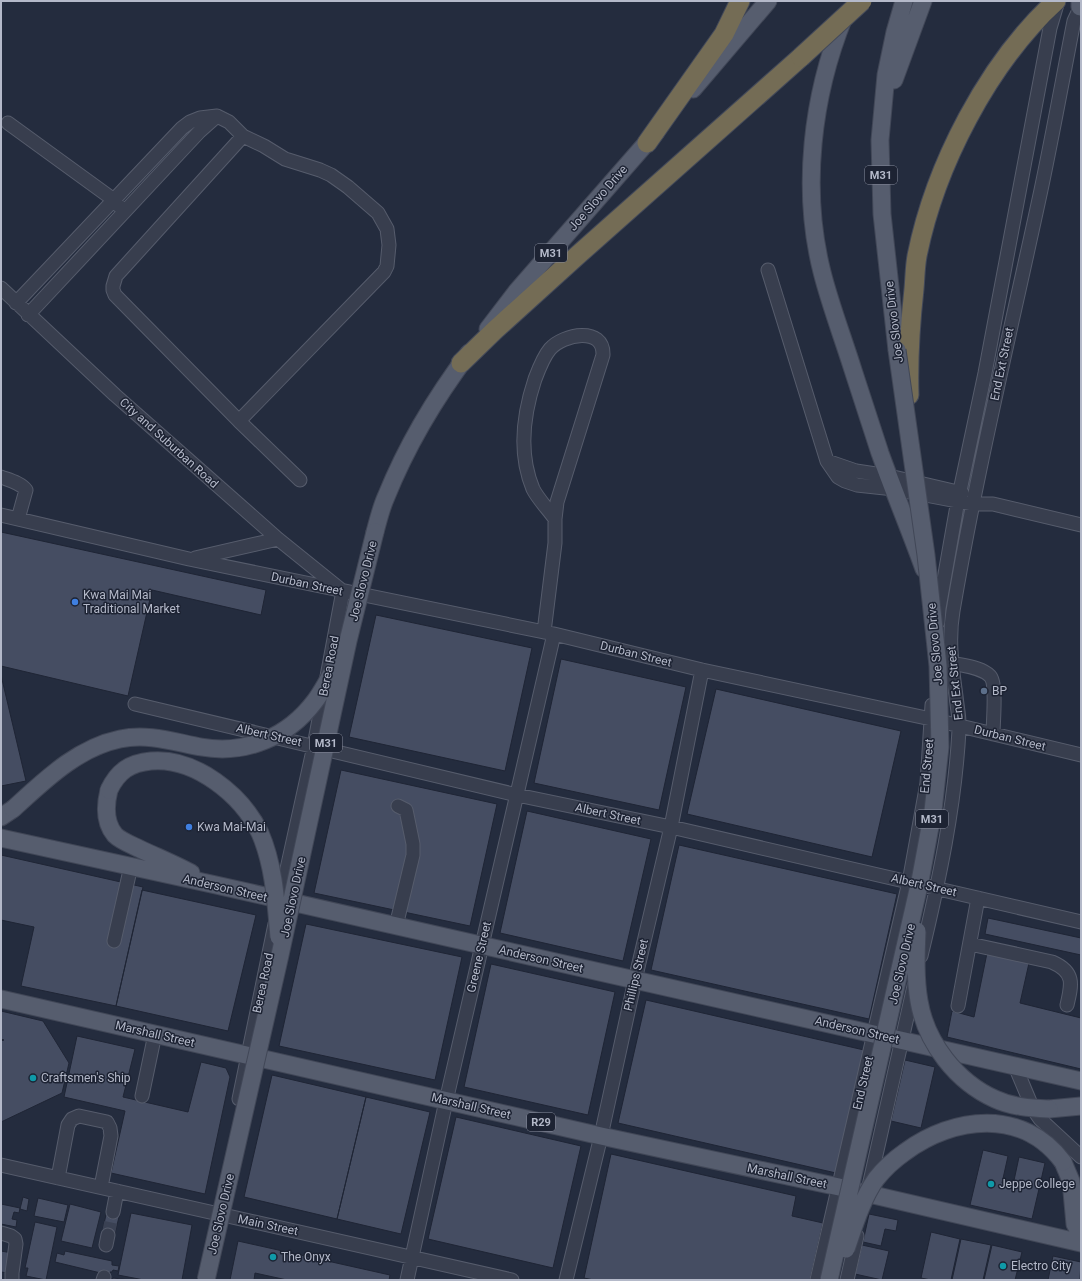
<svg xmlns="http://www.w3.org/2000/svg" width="1082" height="1281" viewBox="0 0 1082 1281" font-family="Roboto,sans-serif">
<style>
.building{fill:#454d62;stroke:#1f2535}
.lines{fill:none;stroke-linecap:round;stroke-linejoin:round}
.minor-tunnel{stroke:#3a4153;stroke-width:13;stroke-dasharray:13 6;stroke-linecap:butt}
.minor-casing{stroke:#565c6c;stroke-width:15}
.major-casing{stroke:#414757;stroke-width:19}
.highway-casing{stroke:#434959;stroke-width:21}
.minor{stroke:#383e4e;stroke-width:13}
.major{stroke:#565d6e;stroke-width:17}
.highway{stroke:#746c55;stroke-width:19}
.major-bridge-casing{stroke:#414757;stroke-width:19;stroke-linecap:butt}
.highway-bridge-casing{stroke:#434959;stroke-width:21;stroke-linecap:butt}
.major-bridge{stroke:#565d6e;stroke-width:17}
.highway-bridge{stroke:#746c55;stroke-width:19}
.shop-dot{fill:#3f7fe0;stroke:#1d2333;stroke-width:1.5}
.service-dot{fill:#5c6f8a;stroke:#1d2333;stroke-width:1.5}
.culture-dot{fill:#0f9aa8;stroke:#1d2333;stroke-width:1.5}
.labels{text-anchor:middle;stroke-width:3;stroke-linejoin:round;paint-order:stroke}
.shield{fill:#1d2333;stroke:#878c9c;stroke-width:1}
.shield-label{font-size:11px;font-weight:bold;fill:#b4b9c9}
.street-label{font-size:12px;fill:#b4b9c9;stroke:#1d2333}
.poi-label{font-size:12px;fill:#b4b9c9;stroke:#1d2333;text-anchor:start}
</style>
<rect width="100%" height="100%" fill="#242c3e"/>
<!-- building -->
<path class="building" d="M 1,532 L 266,590 L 261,615 L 152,590 L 128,696 L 1,666 Z
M 376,615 L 532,648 L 505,771 L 349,737 Z
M 561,659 L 686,687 L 659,810 L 534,783 Z
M 1,675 L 26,781 L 1,786 Z
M 716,689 L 901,731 L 872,857 L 687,814 Z
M 341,770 L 497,804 L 470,926 L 314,893 Z
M 527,811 L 651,839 L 623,961 L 500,933 Z
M 679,845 L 897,894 L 869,1019 L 651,970 Z
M 1,855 L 143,887 L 116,1006 L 21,986 L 34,927 L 1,920 Z
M 142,890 L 256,915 L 228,1031 L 116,1006 Z
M 988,918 L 1081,938 L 1081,955 L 985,934 Z
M 306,924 L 462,957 L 435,1080 L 279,1046 Z
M 987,953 L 1029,963 L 1020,1003 L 1081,1018 L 1081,1069 L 947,1037 L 952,1011 L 974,1017 Z
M 491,964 L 615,992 L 588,1115 L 464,1087 Z
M 646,1000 L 864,1050 L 836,1173 L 618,1123 Z
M 1,1011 L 43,1021 L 69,1063 L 62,1093 L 1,1122 L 1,1041 L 4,1040 L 1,1039 Z
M 77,1036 L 135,1049 L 123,1097 L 188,1112 L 201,1062 L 226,1068 L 230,1077 L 205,1194 L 111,1173 L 125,1111 L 64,1097 Z
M 905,1060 L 935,1067 L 921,1128 L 891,1121 Z
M 272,1075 L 366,1097 L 337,1219 L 244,1197 Z
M 366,1097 L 430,1112 L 401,1234 L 337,1219 Z
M 456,1117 L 581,1146 L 553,1268 L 428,1239 Z
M 983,1150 L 1008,1156 L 1002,1183 L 1013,1185 L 1019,1157 L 1045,1163 L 1032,1219 L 970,1205 Z
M 611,1154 L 796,1196 L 792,1216 L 823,1223 L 810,1280 L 594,1280 L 584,1278 Z
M 23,1197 L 29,1199 L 27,1211 L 20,1209 Z
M 38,1198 L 68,1205 L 64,1222 L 34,1216 Z
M 1,1204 L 20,1208 L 19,1213 L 14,1212 L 12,1219 L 17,1220 L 16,1227 L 1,1224 Z
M 70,1204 L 101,1212 L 92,1248 L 61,1241 Z
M 107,1210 L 120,1213 L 114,1237 L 102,1233 Z
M 131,1213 L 192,1225 L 182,1280 L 144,1280 L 118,1275 Z
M 869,1214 L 898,1220 L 896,1231 L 885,1229 L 881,1246 L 863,1242 Z
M 35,1222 L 57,1227 L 46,1280 L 26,1276 L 28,1268 L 25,1268 Z
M 931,1232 L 960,1239 L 951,1280 L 931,1280 L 921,1278 Z
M 961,1239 L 991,1245 L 983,1280 L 952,1280 Z
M 238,1241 L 390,1275 L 389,1280 L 287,1280 L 255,1273 L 254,1280 L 230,1280 Z
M 862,1245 L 889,1251 L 882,1280 L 855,1274 Z
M 992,1245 L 1022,1252 L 1015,1280 L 984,1280 Z
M 1,1251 L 12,1253 L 8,1273 L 1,1272 Z
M 65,1251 L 112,1261 L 112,1265 L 119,1266 L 118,1271 L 113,1270 L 112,1272 L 110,1272 L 109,1275 L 55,1262 L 57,1253 L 64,1255 Z
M 1053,1256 L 1081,1262 L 1080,1280 L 1048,1280 Z
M 113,1278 L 122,1279 L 129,1280 L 112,1280 Z"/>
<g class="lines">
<!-- minor-tunnel -->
<path class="minor-tunnel" d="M 108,1235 L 113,1212"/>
<defs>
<path id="minor" d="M 8,123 L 114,200 L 119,206
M 243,136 L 116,276 L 113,286 L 113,290 L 115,295 L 239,421 L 300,480
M 768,270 L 827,461 L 838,477 L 845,481 L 857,485 L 894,489 L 973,504 L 993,504 L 1081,525
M 1,288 L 115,395 L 278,539 L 340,589
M 16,303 L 182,128 L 190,122 L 200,118 L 217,116 L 229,122 L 243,136 L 264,146 L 285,159 L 320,170 L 331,175 L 348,187 L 378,213 L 387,229 L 389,245 L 387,266 L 384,272 L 239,421
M 28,315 L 199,132 L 217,116
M 827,461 L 856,471 L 889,476 L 962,493
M 1,477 C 9,480 21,483 26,490 L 18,519
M 1,515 L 189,559 L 554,634 L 702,670 L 931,719 L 1081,755
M 195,558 L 278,539
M 938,622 L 939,608 L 958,500 L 985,373 L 1050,28 L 1058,1
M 544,632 L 555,543 L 555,519 L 557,502 L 603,355 C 604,326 563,334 550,349 C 544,356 538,371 535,379 C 523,415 518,453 533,489 C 538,499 548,509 555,519
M 952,663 C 964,666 981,667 990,676 C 997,683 993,723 993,734
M 135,704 L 517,795 L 671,827 L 1081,922
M 279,905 L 314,746 L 343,591
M 396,926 L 413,855 L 413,844 L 406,810 L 398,806
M 114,941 L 131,866
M 970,944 L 1052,962 C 1075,972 1072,984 1067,1005
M 921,956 C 939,881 955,806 959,730 C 960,719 957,707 956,696 C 952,667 948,640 953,611 C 977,469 1011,330 1041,190 C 1053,133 1063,77 1074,21 L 1081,6
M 958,1006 L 978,898
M 1015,1066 L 1033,1109 L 1040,1119 L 1081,1157
M 142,1096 L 155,1034
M 239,1099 L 275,924
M 1,1165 L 512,1280
M 58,1178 L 68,1125 L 72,1119 L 79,1116 L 107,1122 L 110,1128 L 111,1136 L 101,1187
M 869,1186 L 914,986
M 113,1212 L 117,1191
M 1,1233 L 11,1236 L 15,1239 L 16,1244 L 12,1273 L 12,1280
M 106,1245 L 108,1235
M 103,1280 L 104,1277
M 407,1280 L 446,1101 L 554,634
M 566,1280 L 601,1136 L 635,980 L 671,827 L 702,670
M 817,1280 L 909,882 L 927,783 L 932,705
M 847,1280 L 857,1236"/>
<path id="major" d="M 1080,7 L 1080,1
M 844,17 C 812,96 801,189 822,272 C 830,304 843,338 853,370 C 862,397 871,425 880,453 C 894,492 910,530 924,569
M 894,80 L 923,1
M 693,89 L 768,1
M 488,329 L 517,291 L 656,132
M 897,350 L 882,214 L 880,140 L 886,75 L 895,32 L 904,1
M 375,532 C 378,521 381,508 386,497 C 407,445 435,398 469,353
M 109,790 C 105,806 104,822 115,835 C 121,841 132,845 140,849 C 157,857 174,864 191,873
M 1,817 L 13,809
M 1,838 L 216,885 L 1081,1081
M 1,999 L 601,1136 L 839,1187 L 1081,1243
M 1049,1109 L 1081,1106
M 1063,1162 L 1071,1181 L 1075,1224 L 1081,1235"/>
<path id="highway" d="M 647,143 L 724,34 L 740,1
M 461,363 L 495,330 L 579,254 L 801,57
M 909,395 C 908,360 910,325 914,289 C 915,278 915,267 917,256 C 935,166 988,63 1056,1"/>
</defs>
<!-- minor casing -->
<use href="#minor" class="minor-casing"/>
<!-- major casing -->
<use href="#major" class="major-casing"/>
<!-- highway casing -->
<use href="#highway" class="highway-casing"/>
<!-- minor -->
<use href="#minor" class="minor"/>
<!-- major -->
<use href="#major" class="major"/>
<!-- highway -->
<use href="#highway" class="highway"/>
<defs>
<path id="major-bridge" d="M 109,790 C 118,771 130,763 151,761 C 195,757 242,795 260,833 C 274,865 276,902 279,937
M 13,809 C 45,780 77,748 120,739 C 148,733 174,742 201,747 C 246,755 288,737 315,701 C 324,689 331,675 338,661
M 917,931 C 916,955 915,978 919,1001 C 926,1043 957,1082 995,1099 C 1012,1107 1031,1108 1049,1109
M 846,1249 C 854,1226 862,1199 876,1179 C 884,1169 895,1159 905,1152 C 954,1116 1023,1108 1063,1162
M 206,1280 L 280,955 L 348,641 L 375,532
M 829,1280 L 920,881 L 933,811 L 940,747 L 938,666 L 926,555 L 897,350"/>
<path id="highway-bridge" d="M 801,57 L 862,1"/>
</defs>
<!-- major-bridge casing -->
<use href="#major-bridge" class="major-bridge-casing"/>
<!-- highway-bridge casing -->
<use href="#highway-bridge" class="highway-bridge-casing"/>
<!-- major-bridge -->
<use href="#major-bridge" class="major-bridge"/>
<!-- highway-bridge -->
<use href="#highway-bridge" class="highway-bridge"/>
</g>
<!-- markers -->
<g class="shop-dot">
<circle cx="75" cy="602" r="4"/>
<circle cx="189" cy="827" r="4"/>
</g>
<circle class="service-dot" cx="984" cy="691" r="4"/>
<g class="culture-dot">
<circle cx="33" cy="1078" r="4"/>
<circle cx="991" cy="1184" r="4"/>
<circle cx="273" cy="1257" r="4"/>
<circle cx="1003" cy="1266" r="4"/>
</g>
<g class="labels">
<!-- shield labels -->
<g class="shield">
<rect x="865" y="166" width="32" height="18" rx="3"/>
<rect x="535" y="244" width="32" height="18" rx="3"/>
<rect x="310" y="734" width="32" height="18" rx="3"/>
<rect x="916" y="810" width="32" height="18" rx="3"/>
<rect x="527" y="1113" width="28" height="18" rx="3"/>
</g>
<g class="shield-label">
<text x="881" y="179">M31</text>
<text x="551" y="257">M31</text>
<text x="326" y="747">M31</text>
<text x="932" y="823">M31</text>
<text x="541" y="1126">R29</text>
</g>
<!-- street labels -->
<g class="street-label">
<text transform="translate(598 198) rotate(-49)" y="4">Joe Slovo Drive</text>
<text transform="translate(894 322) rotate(-97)" y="4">Joe Slovo Drive</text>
<text transform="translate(1002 364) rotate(-78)" y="4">End Ext Street</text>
<text transform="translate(169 443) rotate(42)" y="4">City and Suburban Road</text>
<text transform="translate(363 581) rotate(-76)" y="4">Joe Slovo Drive</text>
<text transform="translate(307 584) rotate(12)" y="4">Durban Street</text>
<text transform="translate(935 644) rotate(-95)" y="4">Joe Slovo Drive</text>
<text transform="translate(636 654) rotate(14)" y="4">Durban Street</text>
<text transform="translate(329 666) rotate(-79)" y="4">Berea Road</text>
<text transform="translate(955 683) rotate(-96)" y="4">End Ext Street</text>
<text transform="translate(269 735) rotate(13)" y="4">Albert Street</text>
<text transform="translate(1010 738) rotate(14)" y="4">Durban Street</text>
<text transform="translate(927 766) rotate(-85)" y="4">End Street</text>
<text transform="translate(608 814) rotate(12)" y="4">Albert Street</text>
<text transform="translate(924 885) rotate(13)" y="4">Albert Street</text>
<text transform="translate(225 888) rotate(13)" y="4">Anderson Street</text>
<text transform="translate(293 897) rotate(-78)" y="4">Joe Slovo Drive</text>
<text transform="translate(479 957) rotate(-77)" y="4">Greene Street</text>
<text transform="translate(541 959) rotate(13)" y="4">Anderson Street</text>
<text transform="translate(902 964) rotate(-77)" y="4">Joe Slovo Drive</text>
<text transform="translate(636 975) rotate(-77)" y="4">Phillips Street</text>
<text transform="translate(263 983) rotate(-78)" y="4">Berea Road</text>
<text transform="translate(857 1030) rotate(13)" y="4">Anderson Street</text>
<text transform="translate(155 1034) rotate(13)" y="4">Marshall Street</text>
<text transform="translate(863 1083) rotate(-77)" y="4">End Street</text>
<text transform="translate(471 1106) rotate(13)" y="4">Marshall Street</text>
<text transform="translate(787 1176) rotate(12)" y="4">Marshall Street</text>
<text transform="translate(221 1214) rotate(-77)" y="4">Joe Slovo Drive</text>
<text transform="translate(268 1225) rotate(12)" y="4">Main Street</text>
</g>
<!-- poi labels -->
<g class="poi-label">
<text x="83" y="599">Kwa Mai Mai<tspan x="83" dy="14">Traditional Market</tspan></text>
<text x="992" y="695">BP</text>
<text x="197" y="831">Kwa Mai-Mai</text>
<text x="41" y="1082">Craftsmen's Ship</text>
<text x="999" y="1188">Jeppe College</text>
<text x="281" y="1261">The Onyx</text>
<text x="1011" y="1270">Electro City</text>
</g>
</g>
<!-- border -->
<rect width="1082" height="1281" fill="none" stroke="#b4b9c9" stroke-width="4"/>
</svg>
